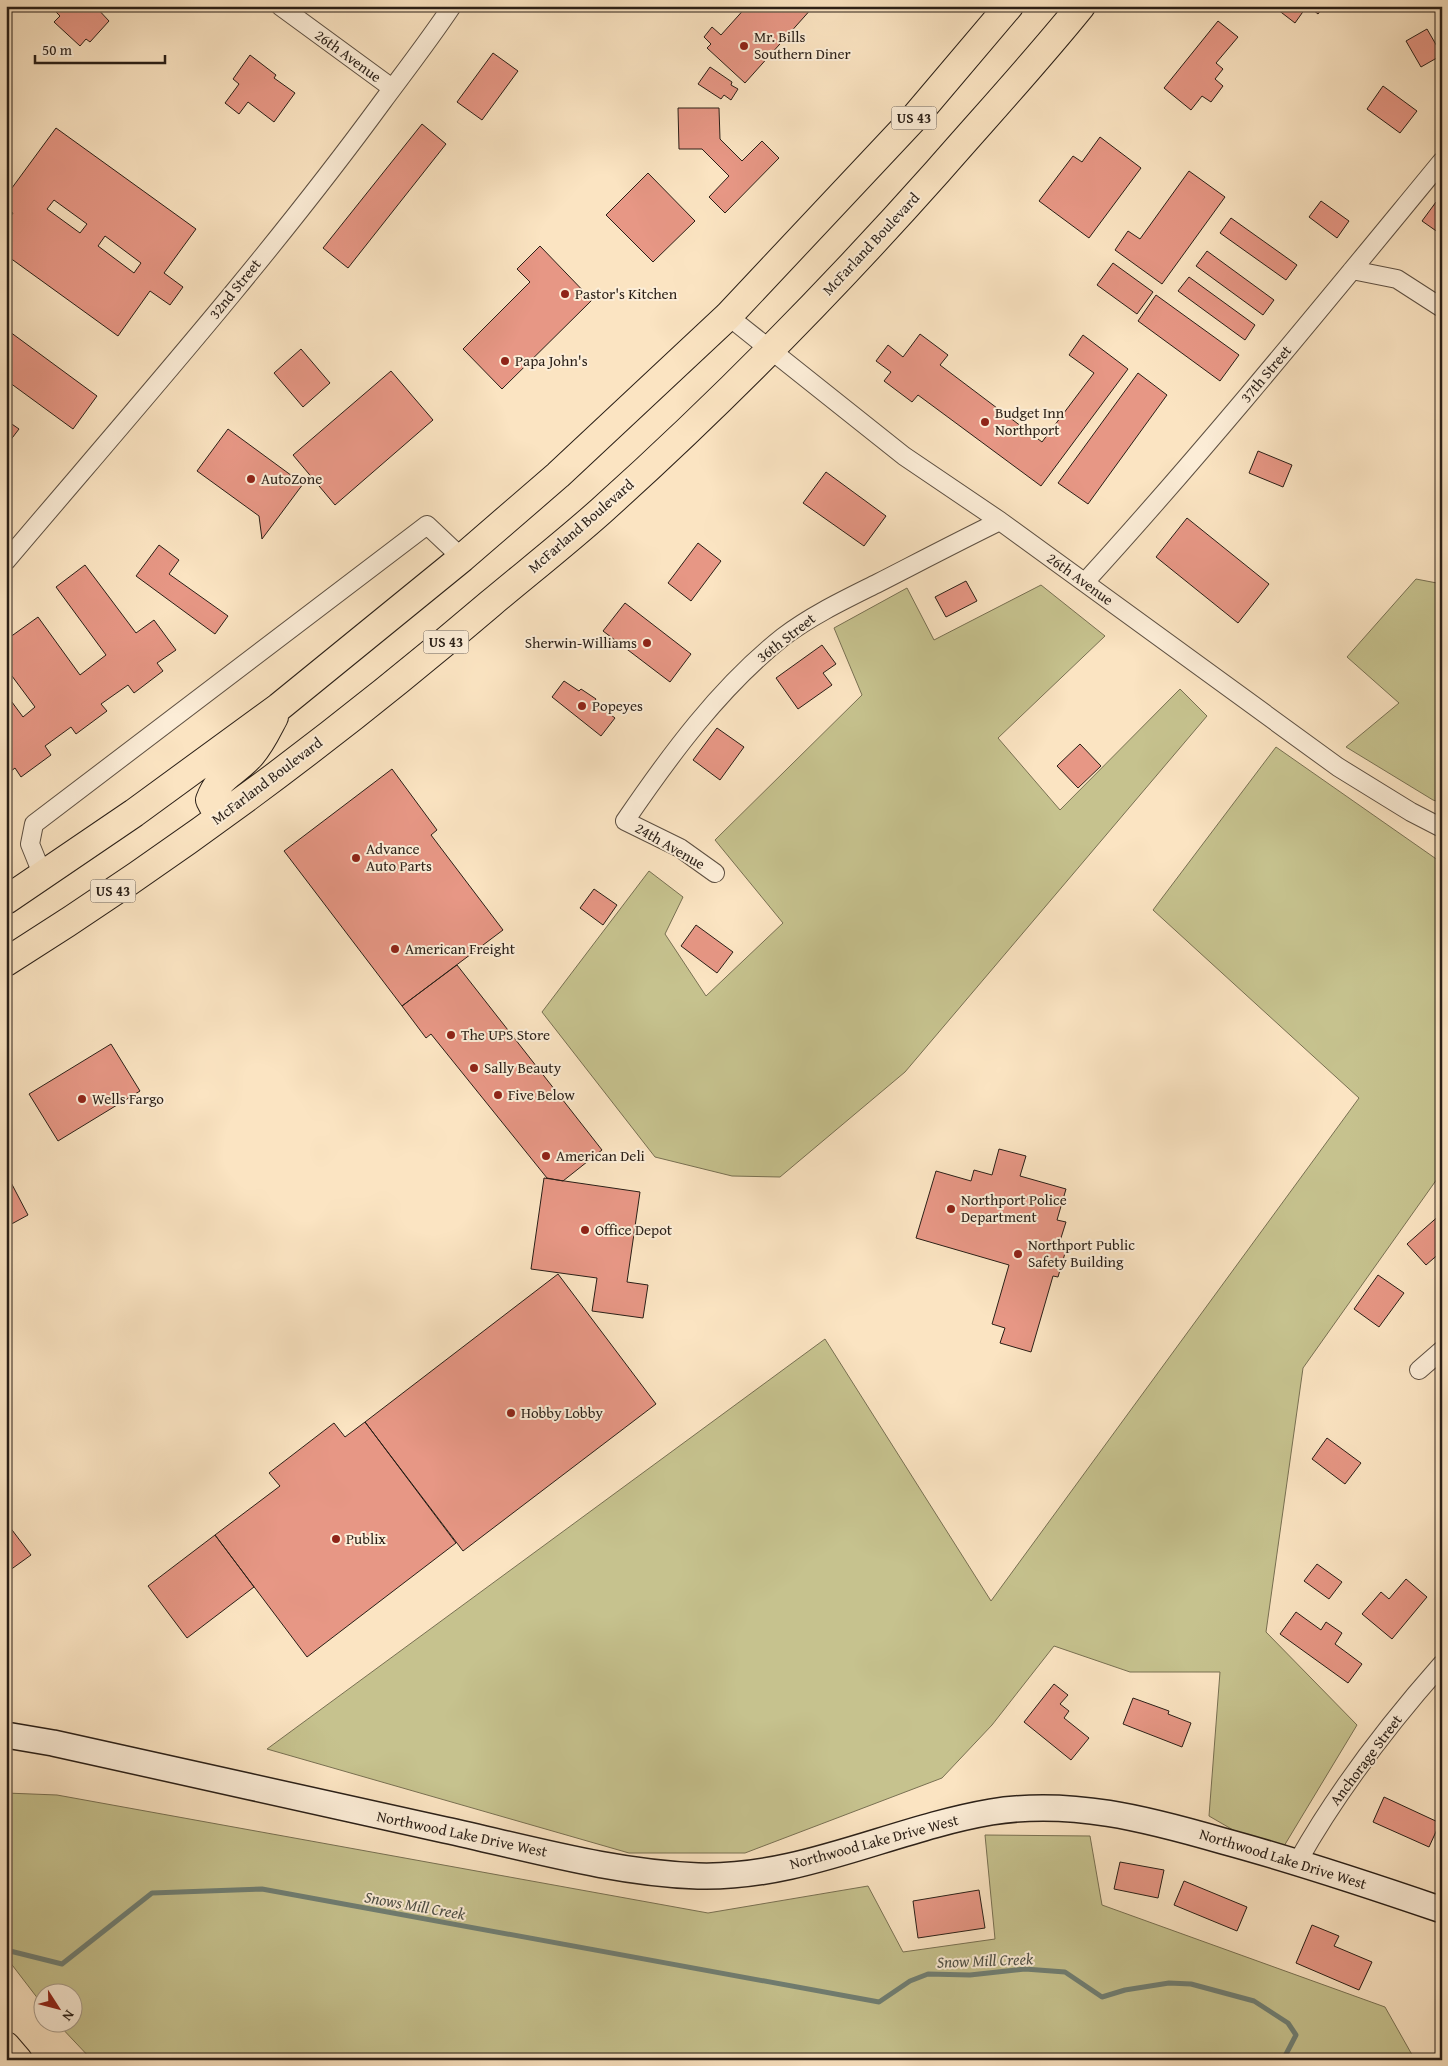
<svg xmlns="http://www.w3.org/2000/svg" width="1448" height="2066" viewBox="0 0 1448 2066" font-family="'Gentium Book Plus',serif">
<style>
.green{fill:#c6c28e;stroke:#787052}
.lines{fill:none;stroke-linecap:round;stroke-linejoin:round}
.stream{stroke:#707f74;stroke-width:5}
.building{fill:#e79785;stroke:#2a1f17;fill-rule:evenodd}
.street-casing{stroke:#5e5042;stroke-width:20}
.secondary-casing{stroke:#2a1f17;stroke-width:28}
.primary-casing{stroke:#2a1f17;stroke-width:30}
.highway-casing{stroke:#2a1f17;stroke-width:30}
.street{stroke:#fcedd7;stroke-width:18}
.secondary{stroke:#fcedd7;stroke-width:25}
.primary{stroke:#fbe4c2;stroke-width:28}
.highway{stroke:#fbe4c2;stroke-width:28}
.poi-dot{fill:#8f2418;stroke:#fcedd7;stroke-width:2}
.labels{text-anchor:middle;stroke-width:4;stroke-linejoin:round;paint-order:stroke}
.shield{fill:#fcedd7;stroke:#695d51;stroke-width:1}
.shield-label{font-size:14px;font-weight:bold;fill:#2a1f17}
.poi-label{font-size:15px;fill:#2a1f17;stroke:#fcedd7;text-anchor:start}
.street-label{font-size:15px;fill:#2a1f17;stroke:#fcedd7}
.water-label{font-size:16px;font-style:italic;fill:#4d4f46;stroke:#fcedd7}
</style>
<rect width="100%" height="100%" fill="#fbe4c2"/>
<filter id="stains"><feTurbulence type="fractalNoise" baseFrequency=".004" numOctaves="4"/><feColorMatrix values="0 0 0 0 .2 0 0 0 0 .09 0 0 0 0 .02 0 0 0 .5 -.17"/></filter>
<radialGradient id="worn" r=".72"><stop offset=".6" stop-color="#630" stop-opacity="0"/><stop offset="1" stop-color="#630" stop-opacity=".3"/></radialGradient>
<!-- green -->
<path class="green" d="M 1416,579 L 1442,584 L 1442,803 L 1433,800 L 1346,747 L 1399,703 L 1347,657 Z
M 1041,585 L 1105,636 L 998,738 L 1060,810 L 1180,689 L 1207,716 L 905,1072 L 780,1177 L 732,1176 L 655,1157 L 542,1012 L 649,871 L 683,897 L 665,934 L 706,996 L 783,923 L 715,840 L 862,695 L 834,628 L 907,588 L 934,640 Z
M 1276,747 L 1442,863 L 1442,942 L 1439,947 L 1442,948 L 1442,1172 L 1303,1368 L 1266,1632 L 1357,1725 L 1278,1856 L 1209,1816 L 1220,1672 L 1130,1672 L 1054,1646 L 992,1725 L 942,1778 L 745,1853 L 629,1853 L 267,1749 L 825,1339 L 991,1601 L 1359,1098 L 1153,910 Z
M 6,1793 L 57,1795 L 708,1913 L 868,1886 L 903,1952 L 995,1939 L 985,1835 L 1090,1836 L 1102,1905 L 1385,2007 L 1415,2060 L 92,2060 L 58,2024 L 72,2024 L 72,1994 L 42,1994 L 42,2004 L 6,1957 Z"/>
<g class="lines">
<!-- stream -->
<path class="stream" d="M 6,1950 L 62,1964 L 152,1893 L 262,1889 L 879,2002 L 910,1981 L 928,1974 L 970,1975 L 1025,1969 L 1065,1972 L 1102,1997 L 1125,1990 L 1169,1983 L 1191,1984 L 1254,2001 L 1288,2023 L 1296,2035 L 1283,2060"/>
</g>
<!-- building -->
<path class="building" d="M 50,6 L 95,6 L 109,21 L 90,42 L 86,39 L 80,46 L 54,22 L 60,16 Z
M 747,6 L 813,7 L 745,83 L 707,48 L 711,44 L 704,37 L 712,27 L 721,35 Z
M 1273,6 L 1307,6 L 1295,23 Z
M 1308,6 L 1324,6 L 1318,14 Z
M 1218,21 L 1238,37 L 1216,63 L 1223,69 L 1215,79 L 1223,86 L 1211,102 L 1202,96 L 1191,110 L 1164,88 Z
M 1427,29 L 1442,55 L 1421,67 L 1406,41 Z
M 493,53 L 518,71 L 482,120 L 457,102 Z
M 250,55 L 276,75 L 274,78 L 295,93 L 274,122 L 248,102 L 239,114 L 225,103 L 239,84 L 233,79 Z
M 710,67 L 732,82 L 731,85 L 738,89 L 731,100 L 724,95 L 721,99 L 698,84 Z
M 1383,86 L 1417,111 L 1400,133 L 1367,109 Z
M 678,108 L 719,108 L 720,139 L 742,161 L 762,141 L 779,158 L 725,213 L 709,197 L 729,176 L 702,149 L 679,149 Z
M 422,124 L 446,144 L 348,268 L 323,248 Z
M 56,128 L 196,229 L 164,273 L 183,287 L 170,305 L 150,291 L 118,336 L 6,255 L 6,223 L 13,213 L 6,209 L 6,196 ZM 54,200 L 87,224 L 80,233 L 47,209 ZM 105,236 L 141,263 L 134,273 L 98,246 Z
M 1100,137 L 1141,168 L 1089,238 L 1039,201 L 1073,156 L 1082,162 Z
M 1189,171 L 1225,197 L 1162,284 L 1115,250 L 1128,231 L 1140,239 Z
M 648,173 L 695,221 L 653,262 L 606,215 Z
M 1321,201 L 1349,221 L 1337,238 L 1309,217 Z
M 1436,202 L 1442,206 L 1442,235 L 1422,221 Z
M 1231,218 L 1297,265 L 1286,280 L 1220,233 Z
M 540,246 L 592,300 L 502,389 L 463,349 L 530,282 L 517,269 Z
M 1207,251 L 1274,300 L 1263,315 L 1196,266 Z
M 1113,263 L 1153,292 L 1137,314 L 1097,285 Z
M 1189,277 L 1255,325 L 1245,340 L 1178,291 Z
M 1156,295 L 1239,355 L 1220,381 L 1138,321 Z
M 6,329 L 97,396 L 73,429 L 6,380 Z
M 920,334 L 948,355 L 940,365 L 1042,442 L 1094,373 L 1069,355 L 1083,335 L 1128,369 L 1041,486 L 918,395 L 912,402 L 884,381 L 891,372 L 876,361 L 888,345 L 903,357 Z
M 301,349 L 330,383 L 303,407 L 274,373 Z
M 391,371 L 433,420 L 335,505 L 293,455 Z
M 1138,373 L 1167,395 L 1088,504 L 1058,483 Z
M 6,420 L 19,429 L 6,446 Z
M 228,429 L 303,484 L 262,539 L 259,516 L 197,471 Z
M 1258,451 L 1292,465 L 1283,487 L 1249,473 Z
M 826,472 L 886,516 L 864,546 L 803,503 Z
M 1187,518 L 1269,584 L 1238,623 L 1156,557 Z
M 698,543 L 721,561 L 691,601 L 668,583 Z
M 159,545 L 179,560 L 169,574 L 228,616 L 215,634 L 136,576 Z
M 85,565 L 136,633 L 154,620 L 176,650 L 157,663 L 163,671 L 134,693 L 128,685 L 101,704 L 107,711 L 76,734 L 71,727 L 45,746 L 51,755 L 21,777 L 15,768 L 6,775 L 6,694 L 23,717 L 35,707 L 6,668 L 6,640 L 38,617 L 80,675 L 106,655 L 56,587 Z
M 966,581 L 977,601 L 946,617 L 935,597 Z
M 625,603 L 691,654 L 670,682 L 603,631 Z
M 822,645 L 836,664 L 823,673 L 832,685 L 798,709 L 776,678 Z
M 564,681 L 579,691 L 581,689 L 596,699 L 594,702 L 615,718 L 601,736 L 552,697 Z
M 717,728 L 744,747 L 720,780 L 693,760 Z
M 1080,744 L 1101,766 L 1078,788 L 1057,766 Z
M 392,769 L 437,830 L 431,835 L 503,930 L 402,1006 L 284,851 Z
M 594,889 L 617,905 L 603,925 L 580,908 Z
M 696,925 L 733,952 L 717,973 L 681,946 Z
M 457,965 L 602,1150 L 563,1181 L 547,1178 L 431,1034 L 426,1038 L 402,1006 Z
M 111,1044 L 140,1091 L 58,1141 L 29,1094 Z
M 999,1149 L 1026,1156 L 1020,1176 L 1066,1189 L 1057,1220 L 1066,1222 L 1060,1241 L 1068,1243 L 1058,1277 L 1053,1276 L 1031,1352 L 1000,1343 L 1005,1328 L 992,1324 L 1009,1265 L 916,1238 L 936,1171 L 971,1181 L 974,1170 L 992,1175 Z
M 6,1173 L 28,1215 L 6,1227 Z
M 544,1178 L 640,1192 L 627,1282 L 648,1285 L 643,1318 L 592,1311 L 597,1278 L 531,1269 Z
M 1442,1213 L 1442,1251 L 1426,1265 L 1407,1244 Z
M 558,1274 L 656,1404 L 463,1551 L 365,1422 Z
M 1378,1275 L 1404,1293 L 1379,1327 L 1354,1309 Z
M 365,1422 L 456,1543 L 307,1657 L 215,1535 L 280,1486 L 269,1473 L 334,1423 L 345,1437 Z
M 1327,1438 L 1361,1463 L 1345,1484 L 1312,1459 Z
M 6,1522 L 31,1555 L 6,1573 Z
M 215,1535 L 254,1587 L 187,1638 L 148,1586 Z
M 1317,1564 L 1342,1582 L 1329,1599 L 1304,1581 Z
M 1406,1579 L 1427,1597 L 1392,1639 L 1362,1614 L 1381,1592 L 1389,1599 Z
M 1296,1612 L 1321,1630 L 1326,1622 L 1342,1633 L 1335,1644 L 1362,1664 L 1348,1683 L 1280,1634 Z
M 1054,1684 L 1068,1695 L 1060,1704 L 1069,1711 L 1064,1718 L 1089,1738 L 1071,1760 L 1024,1722 Z
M 1133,1698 L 1169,1711 L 1168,1714 L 1191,1723 L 1182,1747 L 1123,1724 Z
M 1384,1797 L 1440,1823 L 1429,1847 L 1373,1822 Z
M 1120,1862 L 1164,1870 L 1158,1898 L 1114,1889 Z
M 1184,1881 L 1247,1907 L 1237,1931 L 1174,1905 Z
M 979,1890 L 985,1928 L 918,1938 L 913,1901 Z
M 1312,1925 L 1339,1936 L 1334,1946 L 1372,1962 L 1359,1990 L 1296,1963 Z"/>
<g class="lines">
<defs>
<path id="street" d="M 280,6 L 392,88
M 1352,270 L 1397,279 L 1442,308
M 728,316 L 904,456 L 1000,521 L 1338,767 L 1411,812 L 1442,828
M 6,561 C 134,410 266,261 383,101 C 406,70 430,39 452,6
M 1085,582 C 1209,446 1325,303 1442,161
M 715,873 L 680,848 L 625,821 C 670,755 720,687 783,637 C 812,615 846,599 878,583 C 919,562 959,541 1000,521
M 43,876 L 30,844 L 34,824 L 427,525 L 462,558
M 1419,1370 L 1442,1350
M 1298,1861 C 1338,1790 1388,1725 1442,1664"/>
<path id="secondary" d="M 6,1735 L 53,1743 C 184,1772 314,1801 445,1830 C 528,1848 613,1873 698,1876 C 800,1879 892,1829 991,1812 C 1071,1799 1147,1819 1223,1841 C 1297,1861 1369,1885 1442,1910"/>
<path id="primary" d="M 6,2046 L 18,2060"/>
<path id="highway" d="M 219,817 L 210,800 C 219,776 233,774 249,757 C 260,746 267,730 274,717
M 6,900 L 134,813 L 279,707 L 462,558 L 558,475 L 728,316 L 915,117 L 1009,6
M 6,962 C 176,855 338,734 490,604 C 527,573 565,543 601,511 C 720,404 832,290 938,171 C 986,116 1035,63 1081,6"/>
</defs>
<!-- street casing -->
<use href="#street" class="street-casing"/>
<!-- secondary casing -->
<use href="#secondary" class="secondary-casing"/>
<!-- primary casing -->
<use href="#primary" class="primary-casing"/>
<!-- highway casing -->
<use href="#highway" class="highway-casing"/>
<!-- street -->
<use href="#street" class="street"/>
<!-- secondary -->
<use href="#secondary" class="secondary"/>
<!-- primary -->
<use href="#primary" class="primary"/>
<!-- highway -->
<use href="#highway" class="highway"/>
</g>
<!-- markers -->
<g class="poi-dot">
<circle cx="744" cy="46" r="5"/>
<circle cx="565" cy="294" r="5"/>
<circle cx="505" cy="361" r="5"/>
<circle cx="985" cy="422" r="5"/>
<circle cx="251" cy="479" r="5"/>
<circle cx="647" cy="643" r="5"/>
<circle cx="582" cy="706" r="5"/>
<circle cx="356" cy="858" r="5"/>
<circle cx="395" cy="949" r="5"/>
<circle cx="451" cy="1035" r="5"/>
<circle cx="474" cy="1068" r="5"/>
<circle cx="498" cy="1095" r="5"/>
<circle cx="82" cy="1099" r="5"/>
<circle cx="546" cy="1156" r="5"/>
<circle cx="951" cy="1209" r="5"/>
<circle cx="585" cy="1230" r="5"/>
<circle cx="1018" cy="1254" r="5"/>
<circle cx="511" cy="1413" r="5"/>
<circle cx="336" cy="1539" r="5"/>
</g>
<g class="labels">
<!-- shield labels -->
<g class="shield">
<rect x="891.5" y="106.5" width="45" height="23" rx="4"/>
<rect x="423.5" y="630.5" width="45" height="23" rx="4"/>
<rect x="90.5" y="879.5" width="45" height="23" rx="4"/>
</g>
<g class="shield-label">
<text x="914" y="123">US 43</text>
<text x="446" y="647">US 43</text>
<text x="113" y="896">US 43</text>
</g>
<!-- poi labels -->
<g class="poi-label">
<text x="754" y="42">Mr. Bills<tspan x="754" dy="17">Southern Diner</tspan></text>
<text x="575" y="299">Pastor's Kitchen</text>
<text x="515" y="366">Papa John's</text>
<text x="995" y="418">Budget Inn<tspan x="995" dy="17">Northport</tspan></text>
<text x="261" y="484">AutoZone</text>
<text x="637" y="648" text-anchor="end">Sherwin-Williams</text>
<text x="592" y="711">Popeyes</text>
<text x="366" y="854">Advance<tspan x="366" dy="17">Auto Parts</tspan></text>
<text x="405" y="954">American Freight</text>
<text x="461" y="1040">The UPS Store</text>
<text x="484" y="1073">Sally Beauty</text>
<text x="508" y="1100">Five Below</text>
<text x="92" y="1104">Wells Fargo</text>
<text x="556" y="1161">American Deli</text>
<text x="961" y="1205">Northport Police<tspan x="961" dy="17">Department</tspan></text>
<text x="595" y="1235">Office Depot</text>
<text x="1028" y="1250">Northport Public<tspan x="1028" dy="17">Safety Building</tspan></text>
<text x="521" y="1418">Hobby Lobby</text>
<text x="346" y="1544">Publix</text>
</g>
<!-- street labels -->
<g class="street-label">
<text transform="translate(348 56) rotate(36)" y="5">26th Avenue</text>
<text transform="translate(871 244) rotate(-47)" y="5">McFarland Boulevard</text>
<text transform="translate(235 289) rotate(-51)" y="5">32nd Street</text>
<text transform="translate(1266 374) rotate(-50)" y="5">37th Street</text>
<text transform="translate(581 526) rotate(-41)" y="5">McFarland Boulevard</text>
<text transform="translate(1080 579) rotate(36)" y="5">26th Avenue</text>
<text transform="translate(786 638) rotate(-38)" y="5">36th Street</text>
<text transform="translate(267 781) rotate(-37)" y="5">McFarland Boulevard</text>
<text transform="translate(670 846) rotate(30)" y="5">24th Avenue</text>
<text transform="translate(1366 1760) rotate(-53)" y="5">Anchorage Street</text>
<text transform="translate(462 1834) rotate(12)" y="5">Northwood Lake Drive West</text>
<text transform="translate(874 1842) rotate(-15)" y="5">Northwood Lake Drive West</text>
<text transform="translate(1283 1859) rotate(17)" y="5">Northwood Lake Drive West</text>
</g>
<!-- water labels -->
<g class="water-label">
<text transform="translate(415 1905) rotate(10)" y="6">Snows Mill Creek</text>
<text transform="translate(985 1960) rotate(-2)" y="6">Snow Mill Creek</text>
</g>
</g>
<!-- margin -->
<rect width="1448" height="2066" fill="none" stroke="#fbe4c2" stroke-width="25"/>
<rect x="8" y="8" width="1433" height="2051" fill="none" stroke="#2a1f17" stroke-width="2.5"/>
<rect x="12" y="12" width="1423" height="2041" fill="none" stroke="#2a1f17"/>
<!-- north arrow -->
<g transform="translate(58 2008) rotate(126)"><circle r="24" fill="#fcedd7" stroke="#a89b8a"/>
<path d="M0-4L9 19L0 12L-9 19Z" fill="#8f2418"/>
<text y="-8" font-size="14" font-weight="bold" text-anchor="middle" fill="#2a1f17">N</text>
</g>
<!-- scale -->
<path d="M35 55v8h130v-8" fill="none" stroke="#2a1f17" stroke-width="2.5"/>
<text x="42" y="55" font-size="15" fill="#2a1f17" stroke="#fcedd7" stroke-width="4" paint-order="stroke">50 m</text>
<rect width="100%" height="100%" filter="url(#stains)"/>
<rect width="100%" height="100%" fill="url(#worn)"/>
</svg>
